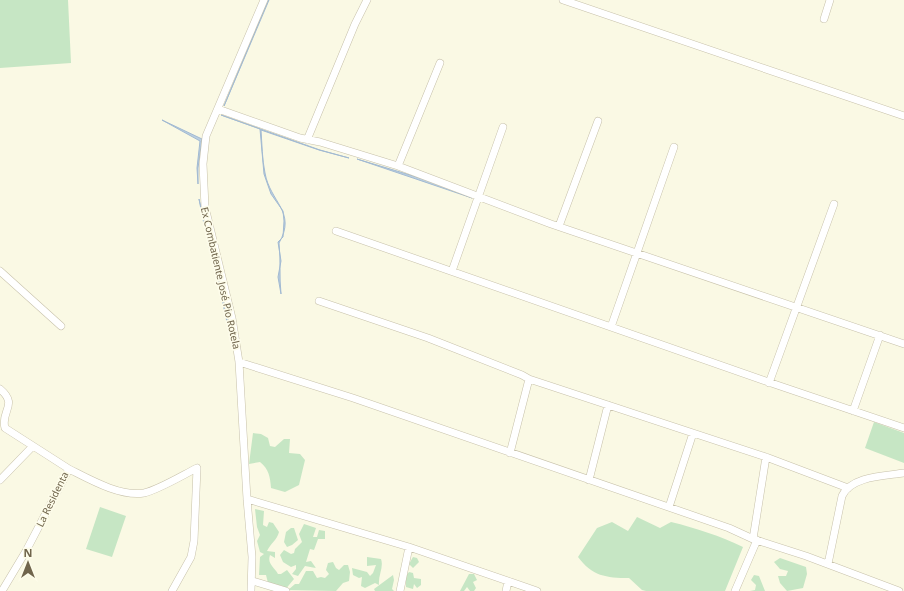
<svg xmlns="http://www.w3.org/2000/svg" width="904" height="591" viewBox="0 0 904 591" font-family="'Noto Sans',sans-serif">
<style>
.green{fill:#c6e6c4}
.water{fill:#bbcfe1;stroke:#a2bad2}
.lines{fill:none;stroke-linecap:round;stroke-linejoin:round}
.minor-casing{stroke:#c7c1aa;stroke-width:8}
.minor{stroke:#fff;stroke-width:7}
.labels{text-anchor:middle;stroke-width:3.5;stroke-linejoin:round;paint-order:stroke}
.street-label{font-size:10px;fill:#70654c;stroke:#fdfcea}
</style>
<rect width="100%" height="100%" fill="#faf9e4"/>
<!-- green -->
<path class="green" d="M 0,0 L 68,0 L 71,63 L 0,68 Z
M 874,422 L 904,433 L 904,463 L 865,448 Z
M 253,433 L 261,434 L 268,438 L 270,446 L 275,447 L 284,439 L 290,439 L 289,453 L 300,454 L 305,460 L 299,485 L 285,492 L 271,488 C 270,477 269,469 260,462 L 249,464 Z
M 100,507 L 126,516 L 112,557 L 86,549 Z
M 255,509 L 264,511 L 263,525 L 267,527 L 269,522 L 273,523 L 279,532 C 277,540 271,543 267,551 L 275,552 L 275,558 L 270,555 C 267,564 274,567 278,574 L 281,574 L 287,570 L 294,579 L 284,591 L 283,586 L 268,583 L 266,575 L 259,575 L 260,557 L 264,554 L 260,552 L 257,541 L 260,535 L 257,527 Z
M 637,517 L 660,528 L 671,522 C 696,528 720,536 743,547 L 725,591 L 646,591 L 642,590 L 629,578 C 606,578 592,576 578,557 L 597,528 L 612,522 L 628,531 Z
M 304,524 L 316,528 L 313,537 L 317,537 L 319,530 L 325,531 L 325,539 L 318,539 L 314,550 L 310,549 L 306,562 L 311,561 L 316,568 L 305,566 L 298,576 L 292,574 L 296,569 L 296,565 L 291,567 L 283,562 L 280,555 L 284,550 L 291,554 L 294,553 L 295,549 L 302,542 L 299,534 Z
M 291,528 L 294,528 L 298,540 L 292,545 L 287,547 L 284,542 L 286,532 Z
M 367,557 L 381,559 C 384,567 378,575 379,585 L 375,583 L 365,588 L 361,586 L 362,577 L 359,578 L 353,575 L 352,568 L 367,572 L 370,576 L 373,573 L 376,565 L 367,566 Z
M 413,557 L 417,558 L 419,562 L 413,568 L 409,564 Z
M 780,558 L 806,567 L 807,574 L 803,588 L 787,591 L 780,583 L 778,576 L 786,576 L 788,571 L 780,569 L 774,562 Z
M 333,562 L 336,568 L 339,570 L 344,565 L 348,565 L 350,572 L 349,581 L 343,583 L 336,591 L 288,590 L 295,584 L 299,584 L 306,571 L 313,571 L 317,578 L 321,577 L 325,578 L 329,574 L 326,570 L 328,563 Z
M 409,572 L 413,573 L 414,578 L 421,579 L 421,585 L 417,588 L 414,584 L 413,589 L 406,587 L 406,576 Z
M 469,574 L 474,574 L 477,580 L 473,582 L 476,588 L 474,591 L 470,591 L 467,587 L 464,591 L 460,591 Z
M 393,575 L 394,580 L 392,589 L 394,591 L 375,591 L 374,589 Z
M 754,575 L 759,576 L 765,591 L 750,591 L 755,590 L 756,585 L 751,580 Z"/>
<!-- water -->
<path class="water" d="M 268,0 L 269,0 L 224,106 Z
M 221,115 L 320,150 L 349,158 L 319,150 L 261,130 C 262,144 262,159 265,173 C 270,202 297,212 279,243 C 281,261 279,276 281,294 L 278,277 L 281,261 L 278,242 L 283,237 L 284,221 L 283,211 L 271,194 L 264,174 L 260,129 Z
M 162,120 L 202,139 L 198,168 L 198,184 L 197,168 L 200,141 Z
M 357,159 L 430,181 L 472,198 Z
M 199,199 L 222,293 L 232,345 C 222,296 208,248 199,199 Z"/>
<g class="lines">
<defs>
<path id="minor" d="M 563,0 L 904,116
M 824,19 L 830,0
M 218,109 L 300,138 L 320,142 L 398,166 L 551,224 L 904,344
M 307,140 L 355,24 L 367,0
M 398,166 L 440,63
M 559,226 L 598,121
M 336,231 L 777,385 L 904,428
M 0,271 L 61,326
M 452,271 L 503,127
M 319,301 L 428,338 L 522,375 L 529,379 L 766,457 L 848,488
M 611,327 L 674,147
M 239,362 L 353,398 L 729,528 L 753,539 L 806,556 L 899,591
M 769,383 L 834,204
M 0,389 C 19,405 0,411 5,428 L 69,469 L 26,551 L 2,591
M 853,411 L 880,335
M 510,453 L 529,379
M 69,469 C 89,479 120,497 144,493 C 158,490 183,475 197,468 L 194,541 L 191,557 L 172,591
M 0,480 L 32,447
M 589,480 L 608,405
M 247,499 L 409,547 L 537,591
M 669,507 L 693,433
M 753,539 L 766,457
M 828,564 L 842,496 C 851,476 885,476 904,473
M 253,581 L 286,591
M 251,591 L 252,557 L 247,499 L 239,362 L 232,318 L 205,207 L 203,164 L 206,136 L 264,0
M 400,591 L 409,547
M 506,591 L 508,581
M 735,591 L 757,540"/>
</defs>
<!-- minor casing -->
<use href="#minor" class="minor-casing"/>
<!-- minor -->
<use href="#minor" class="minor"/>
</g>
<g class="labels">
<!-- street labels -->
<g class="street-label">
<text transform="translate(221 278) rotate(77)" y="4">Ex Combatiente José Pio Rotela</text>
<text transform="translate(52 499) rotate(-64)" y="4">La Residenta</text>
</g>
</g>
<!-- north arrow -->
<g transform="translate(28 563)" stroke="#fdfcea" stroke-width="3" paint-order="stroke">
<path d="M0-3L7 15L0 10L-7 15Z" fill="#70654c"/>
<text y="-6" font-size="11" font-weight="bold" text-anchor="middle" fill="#70654c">N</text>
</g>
</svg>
